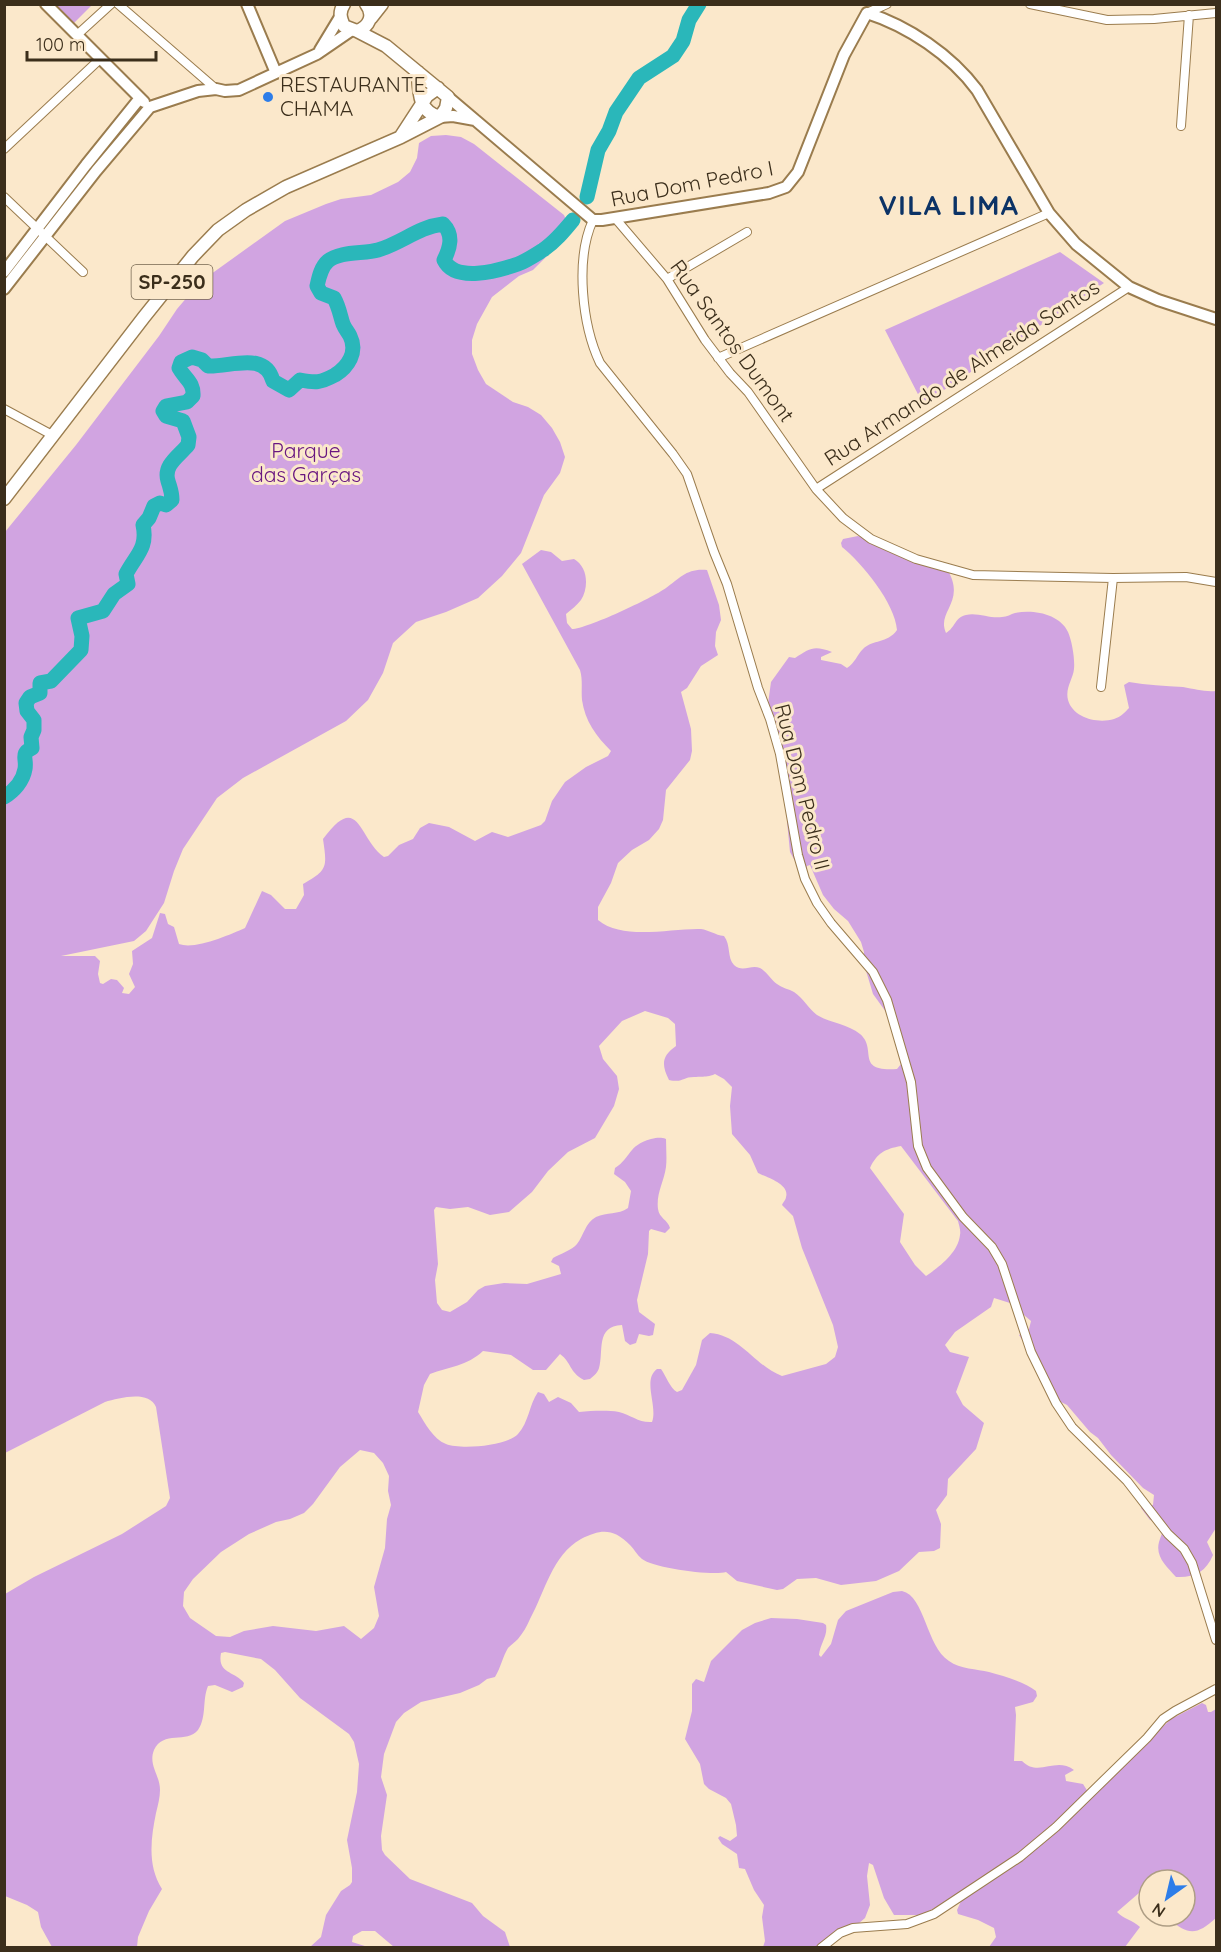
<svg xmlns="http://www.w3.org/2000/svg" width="1221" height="1952" viewBox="0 0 1221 1952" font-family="Quicksand,sans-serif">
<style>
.green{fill:#d1a4e1;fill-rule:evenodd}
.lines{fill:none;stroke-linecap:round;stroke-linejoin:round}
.river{stroke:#2ab7ba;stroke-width:15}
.street-casing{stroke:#9a7c4e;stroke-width:10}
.secondary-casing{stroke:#9a7c4e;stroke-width:14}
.primary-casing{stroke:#9a7c4e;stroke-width:15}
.street{stroke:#fff;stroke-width:8}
.secondary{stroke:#fff;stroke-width:10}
.primary{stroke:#fff;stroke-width:12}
.poi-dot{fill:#2d7de9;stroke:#fbe8cb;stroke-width:2}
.labels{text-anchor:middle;stroke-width:6;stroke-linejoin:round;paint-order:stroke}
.shield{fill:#fbe8cb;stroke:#756650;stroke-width:1.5}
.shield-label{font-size:20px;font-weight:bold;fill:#3b2e1b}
.poi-label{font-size:21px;fill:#3b2e1b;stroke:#fbe8cb;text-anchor:start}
.street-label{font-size:21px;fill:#3b2e1b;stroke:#fbe8cb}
.park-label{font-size:21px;fill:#691781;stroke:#fbe8cb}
.district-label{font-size:27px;font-weight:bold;letter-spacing:1.5px;fill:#0c3366;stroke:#fbe8cb}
</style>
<rect width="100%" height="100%" fill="#fbe8cb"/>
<!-- green -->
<path class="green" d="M 51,5 L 92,5 L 72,25 Z
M 446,135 L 461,137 L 474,144 L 564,215 L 571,232 L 533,270 L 519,276 L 492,297 L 477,324 L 472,340 L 472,354 L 478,370 L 486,384 L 513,402 L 528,407 L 541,415 L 552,428 L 560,442 L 565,457 L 560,473 L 544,495 L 521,553 L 502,576 L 478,598 L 446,612 L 416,622 L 393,643 L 383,673 L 368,700 L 346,721 L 243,778 L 217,798 L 183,849 L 174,871 L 164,903 L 146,931 L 134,941 L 61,956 L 95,956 L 100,961 L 98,974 L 100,983 L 103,984 L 111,979 L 117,980 L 124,988 L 122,993 L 129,994 L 135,987 L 129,974 L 133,964 L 132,951 L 152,938 L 160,913 L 165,914 L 168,924 L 174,927 L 179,944 C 195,950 229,935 245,928 L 262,891 L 271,895 L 285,909 L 296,909 L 304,895 L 303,884 C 328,870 327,867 323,839 C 359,790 358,838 384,857 L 388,856 L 399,845 L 413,839 L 420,828 L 429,823 L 449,827 L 475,841 L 492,832 L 508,837 L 541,825 L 545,821 L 552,801 L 565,782 L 586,767 L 608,756 L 611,751 C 596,736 585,721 582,700 C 581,690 583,680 580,670 L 522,564 L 541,550 L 551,552 L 562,561 L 574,559 C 588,567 589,587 581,600 C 577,605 571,610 566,614 L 567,623 L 572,629 C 587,629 652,598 666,588 C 680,578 687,568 707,570 L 719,605 L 721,620 L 716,632 L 715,646 L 718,655 L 701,666 L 687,688 L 681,692 L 691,729 L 692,751 L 690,760 L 666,790 L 663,820 L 659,829 L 649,840 L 632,850 L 618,863 L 611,883 L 598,907 L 598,920 C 623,941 671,928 701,929 C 709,930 715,935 724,936 C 731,945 727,958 734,965 C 743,973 751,964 760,968 C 767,972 771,980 777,984 C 782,988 789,989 794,992 C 803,998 809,1009 817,1015 C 830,1023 848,1024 860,1034 C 878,1049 854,1072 897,1069 L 901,1064 L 895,1032 L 886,1012 L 873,994 L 864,964 L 864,952 L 861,942 L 848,921 L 834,909 L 823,895 L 810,865 L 807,866 L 804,877 L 790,852 L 787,821 L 791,793 L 785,779 L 767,711 L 771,682 L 789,657 L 795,658 C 810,648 814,645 832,652 L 821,657 L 821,660 L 841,664 L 847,668 C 855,663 857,655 863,649 C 873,639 887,644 897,630 C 895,603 862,563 842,547 L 841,543 L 843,539 L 858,536 L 947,569 C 967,602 936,611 946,633 C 955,628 955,617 966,615 C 977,612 991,619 1002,617 C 1007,617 1011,614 1015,613 C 1033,609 1060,614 1068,632 C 1072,641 1075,659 1074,669 C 1073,679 1065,688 1068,700 C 1073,718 1098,724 1114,719 C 1121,717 1125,712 1129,708 L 1124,685 L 1129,682 C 1147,685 1165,686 1183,687 C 1195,689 1204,692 1216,691 L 1216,1528 L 1207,1542 L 1213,1555 C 1206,1572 1194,1578 1176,1577 C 1167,1567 1155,1557 1159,1542 C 1161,1535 1164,1530 1165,1523 L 1150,1520 L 1141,1508 L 1143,1505 L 1153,1505 L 1154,1495 L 1143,1488 L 1111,1455 L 1098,1438 L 1090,1432 L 1067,1405 L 1061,1402 L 1019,1335 L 1029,1329 L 1031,1321 L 1010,1303 L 994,1298 L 991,1307 L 955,1332 L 945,1345 L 950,1352 L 969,1357 L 956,1392 L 963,1405 L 984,1423 L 976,1449 L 948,1479 L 947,1495 L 936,1510 L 941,1524 L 940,1548 L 934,1551 L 919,1552 L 899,1571 L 876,1581 L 841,1585 L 816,1578 L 797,1579 L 783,1589 L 777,1590 L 737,1581 L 726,1572 C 713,1576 653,1568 642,1559 C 637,1555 634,1549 630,1545 C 613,1528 601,1529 581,1539 C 552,1555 545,1592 530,1619 C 527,1626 523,1633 518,1639 C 515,1642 511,1645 508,1648 C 503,1656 501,1667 495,1677 L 487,1679 L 479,1685 L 460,1693 L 421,1702 L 404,1713 L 396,1722 L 384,1754 L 381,1777 L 387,1795 L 381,1836 L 382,1850 L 385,1855 L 410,1879 L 472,1903 L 483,1916 L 505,1932 L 510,1947 L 394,1947 L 375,1931 L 362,1931 L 353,1936 L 352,1942 L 368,1947 L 310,1947 L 321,1937 L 326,1915 L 341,1891 L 350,1885 L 352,1882 L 352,1868 L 347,1840 L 357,1792 L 359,1764 L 354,1742 L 349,1734 L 300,1698 L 275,1670 L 261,1659 L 225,1652 L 221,1653 C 217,1674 235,1671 244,1683 L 243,1687 L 232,1692 L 215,1685 L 208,1686 C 202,1700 207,1717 198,1730 C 187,1744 163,1730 154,1750 C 148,1765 160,1775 160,1790 C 160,1797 158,1805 156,1813 C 151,1838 147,1865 162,1889 L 149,1911 L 138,1937 L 137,1947 L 52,1947 L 41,1927 L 38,1912 L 27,1905 L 5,1896 L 5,1594 L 34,1577 L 122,1534 L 166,1506 L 170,1498 L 156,1407 C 149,1390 119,1398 105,1402 L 5,1453 L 5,532 L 76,445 L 159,336 L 177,309 L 200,282 L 285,221 L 326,204 L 341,199 L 371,195 L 398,182 L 410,172 L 417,158 L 419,143 L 431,136 ZM 645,1011 L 668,1018 L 675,1024 L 676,1046 C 662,1056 661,1064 669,1080 C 684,1083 682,1077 694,1077 C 703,1076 706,1078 715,1074 L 724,1079 L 732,1087 L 730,1106 L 732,1134 L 750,1155 L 758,1173 C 766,1177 790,1184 786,1197 C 786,1200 783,1202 782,1205 L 793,1216 L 802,1248 L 833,1325 L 838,1347 L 835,1357 L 826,1364 L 782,1376 C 755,1366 740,1335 710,1333 L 702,1340 L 696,1365 L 682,1390 L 677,1392 C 670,1388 666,1376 661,1369 L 657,1369 C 642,1380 658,1406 652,1422 C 639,1423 631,1415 619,1412 C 606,1410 592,1411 579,1412 L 571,1403 L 558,1397 L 549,1402 L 544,1394 L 538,1392 C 529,1405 529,1422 518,1434 C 507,1446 461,1450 446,1444 C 433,1439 425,1423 418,1412 L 424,1385 L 430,1374 C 449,1367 467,1366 483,1351 L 511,1355 L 533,1370 L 546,1370 L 560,1354 C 572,1363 569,1372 584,1380 L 590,1379 C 594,1376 598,1372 599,1368 C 604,1352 595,1326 622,1325 L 625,1341 L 630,1345 L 636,1343 L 639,1334 L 649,1336 L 653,1335 L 655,1324 L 639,1312 L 637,1300 L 648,1254 L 649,1231 L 651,1229 L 665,1233 L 670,1228 C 668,1220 659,1218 658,1209 C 656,1193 664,1182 666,1167 C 667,1158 666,1148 666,1139 C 660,1137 657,1138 651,1139 C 627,1146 632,1157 615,1168 L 614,1174 L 625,1182 L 631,1191 L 628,1208 C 618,1215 607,1212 596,1217 C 585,1223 584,1235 577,1244 C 572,1250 560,1254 553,1258 L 551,1262 L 559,1266 L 561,1274 L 527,1284 L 504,1283 L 485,1286 L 478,1290 L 467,1302 L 450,1312 L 442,1310 L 437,1303 L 435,1280 L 438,1264 L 434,1210 L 436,1207 L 450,1209 L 468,1207 L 490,1215 L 509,1212 L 532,1192 L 548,1171 L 568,1152 L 595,1138 L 614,1106 L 619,1089 L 617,1076 L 603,1059 L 599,1046 L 622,1021 ZM 901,1146 L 958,1221 C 959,1225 961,1231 960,1235 C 958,1253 939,1267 926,1276 L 915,1265 L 900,1242 L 904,1214 L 870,1168 C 877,1153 885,1149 901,1146 ZM 360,1450 L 374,1453 L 383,1463 L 389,1476 L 388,1491 L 391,1505 L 387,1519 L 385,1548 L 374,1587 L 379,1616 L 374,1628 L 361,1639 L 344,1626 L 316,1631 L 273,1626 L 244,1631 L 230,1637 L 216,1636 L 190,1618 L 183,1606 L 184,1592 L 193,1579 L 221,1552 L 249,1534 L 276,1522 L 290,1519 L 304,1513 L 313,1504 L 340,1467 Z
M 1060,252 L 1104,283 L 923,404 L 885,330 Z
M 902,1591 C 925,1596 926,1646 949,1661 C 960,1669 977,1669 989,1672 C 1004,1676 1024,1682 1036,1691 L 1037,1696 L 1033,1702 L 1015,1707 L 1016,1715 L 1014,1761 L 1022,1761 C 1039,1778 1055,1756 1074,1770 L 1065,1775 L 1066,1781 L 1083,1784 L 1090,1795 L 1171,1719 L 1202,1703 L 1206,1705 L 1208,1712 L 1211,1712 L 1216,1709 L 1216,1918 C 1197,1935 1189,1936 1169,1919 L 1169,1916 L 1185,1916 L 1185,1880 L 1149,1880 L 1149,1891 L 1139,1893 L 1117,1912 C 1123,1919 1133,1920 1140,1927 L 1125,1947 L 989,1947 L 996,1937 L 994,1928 L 978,1920 L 958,1914 L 957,1910 L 962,1899 L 950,1900 L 921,1915 L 894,1915 L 884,1898 L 873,1865 L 869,1863 L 867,1876 L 870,1905 L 865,1918 L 858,1924 L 818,1947 L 763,1947 L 765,1941 L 762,1917 L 764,1905 L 754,1890 L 745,1869 L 739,1868 L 737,1854 L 722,1844 L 718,1838 L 720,1836 L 730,1841 L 737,1836 L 736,1825 L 731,1804 L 726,1798 L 709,1789 L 704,1784 L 700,1764 L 685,1739 L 692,1711 L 692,1684 L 696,1679 L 704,1682 L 711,1661 L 742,1630 L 755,1623 L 771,1618 L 797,1619 L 823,1623 L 826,1625 C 828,1636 820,1644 819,1655 L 821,1657 L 831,1644 L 838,1620 L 846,1611 L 893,1592 Z"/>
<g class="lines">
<!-- river -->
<path class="river" d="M 587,197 L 598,150 L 609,131 L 616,112 L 639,78 L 673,56 L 683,41 L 689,20 L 699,4
M 4,797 C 14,791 23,781 25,769 C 27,758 20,754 32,748 L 31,737 L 34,730 L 34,720 L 27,711 L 26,703 L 30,697 L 40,693 L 40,683 L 51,681 L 81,650 L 82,636 L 78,618 L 103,611 L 114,594 L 128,584 L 126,574 C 136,555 148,548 143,525 L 149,518 L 154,506 L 160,503 L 166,505 L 172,500 C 172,492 170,488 168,481 C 163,465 179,456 188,445 L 189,437 L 183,421 L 166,416 L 163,411 L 166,406 L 187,402 L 193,396 C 194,382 185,379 179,368 L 181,362 L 192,357 L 202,360 L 208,366 C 231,367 265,351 273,381 L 289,390 L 300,380 C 316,383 320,383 335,375 C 348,367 358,352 350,336 C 348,332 345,329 343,324 C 340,315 339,307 334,298 L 321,293 L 317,286 C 319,277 321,267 328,261 C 340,251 364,254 378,250 C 402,243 418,227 443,224 C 454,235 450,248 444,260 C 455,283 498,271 518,264 C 526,261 535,255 543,250 C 555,242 564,231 573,220"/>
<defs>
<path id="street" d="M 118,4 L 216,89
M 1030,4 L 1107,20 L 1154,19 L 1216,13
M 867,13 L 887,4
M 77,35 L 111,4
M 1181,126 L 1189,15
M 4,149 L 100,59
M 4,197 L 83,272
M 615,218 L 667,279 L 705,340 L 730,373 L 748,392 L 816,489 L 843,518 L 871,539 L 916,559 L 973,575 L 1113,578 L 1186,577 L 1216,582
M 593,220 C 575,259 582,325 600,363 L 673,454 L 687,474 L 714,552 L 727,584 L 758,688 L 770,719 L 780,754 L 798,855 L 805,879 L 817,903 L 831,923 L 873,972 L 887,1000 L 911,1082 L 918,1146 L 927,1168 L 963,1217 L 992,1247 L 1002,1264 L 1031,1352 L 1056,1403 L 1072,1427 L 1127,1481 L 1168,1534 L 1184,1549 L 1192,1563 L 1216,1640
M 667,279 L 747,232
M 718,358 L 1049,213
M 4,409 L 54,436
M 816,489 L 1129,287
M 1101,687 L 1113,578
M 821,1948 L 840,1933 L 853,1928 L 907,1924 L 934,1914 L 1020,1857 L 1056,1827 L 1147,1738 L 1163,1719 L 1175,1711 L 1216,1689"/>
<path id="secondary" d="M 46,4 L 144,102
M 247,4 L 276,73
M 320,50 L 340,17
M 448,97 L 593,220 L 602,220 L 769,193 L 786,187 L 798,172 L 844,55 L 867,13 C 908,26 951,55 977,90 L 1049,213 L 1076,244 L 1129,287 L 1158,300 L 1216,319
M 150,107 L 198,91 L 216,89 L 225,91 L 239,90 L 317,54 L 352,30
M 440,117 L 453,116 L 475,120
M 4,272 L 86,165 L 140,98
M 4,289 L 96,171 L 150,107"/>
<path id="primary" d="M 344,4 C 339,12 340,17 344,26 L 357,31 C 369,27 375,15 366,4
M 371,18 L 382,4
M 418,72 C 419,91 418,112 440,117
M 401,136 L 427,96 L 438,88
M 4,499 L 144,317 L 193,256 L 218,230 L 246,210 L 286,187 L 401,137 L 440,117 L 446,108 L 448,97 L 386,46 L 357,31"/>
</defs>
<!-- street casing -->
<use href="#street" class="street-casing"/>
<!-- secondary casing -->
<use href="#secondary" class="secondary-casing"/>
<!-- primary casing -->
<use href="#primary" class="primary-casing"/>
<!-- street -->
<use href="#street" class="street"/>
<!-- secondary -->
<use href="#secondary" class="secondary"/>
<!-- primary -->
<use href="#primary" class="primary"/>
</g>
<!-- markers -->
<circle class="poi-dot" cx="268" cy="97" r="6"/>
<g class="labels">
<!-- shield labels -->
<rect class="shield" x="131.5" y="265" width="81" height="34" rx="4.5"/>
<g class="shield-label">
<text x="172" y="289">SP-250</text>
</g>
<!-- poi labels -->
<g class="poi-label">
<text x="280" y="92">RESTAURANTE<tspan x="280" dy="24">CHAMA</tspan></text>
</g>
<!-- street labels -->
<g class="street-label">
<text transform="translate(692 184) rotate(-11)" y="7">Rua Dom Pedro I</text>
<text transform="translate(732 341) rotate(54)" y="7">Rua Santos Dumont</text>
<text transform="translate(962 373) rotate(-33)" y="7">Rua Armando de Almeida Santos</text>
<text transform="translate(802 787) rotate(76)" y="7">Rua Dom Pedro II</text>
</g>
<!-- park labels -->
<g class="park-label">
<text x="306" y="458">Parque<tspan x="306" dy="24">das Garças</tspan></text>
</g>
<!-- district labels -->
<g class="district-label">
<text x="949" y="215">VILA LIMA</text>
</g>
</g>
<!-- border -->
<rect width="1221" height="1952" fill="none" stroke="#3b2e1b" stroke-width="12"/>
<!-- north arrow -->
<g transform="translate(1167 1898) rotate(214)"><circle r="28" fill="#fbe8cb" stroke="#ae9e85" stroke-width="1.5"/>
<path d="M0-4.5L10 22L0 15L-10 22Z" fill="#2d7de9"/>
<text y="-9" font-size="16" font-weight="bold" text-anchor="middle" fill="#3b2e1b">N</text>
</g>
<!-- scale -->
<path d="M27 51v9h129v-9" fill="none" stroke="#3b2e1b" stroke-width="3"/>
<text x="36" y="51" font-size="18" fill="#3b2e1b" stroke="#fbe8cb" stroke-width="4.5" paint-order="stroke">100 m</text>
</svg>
